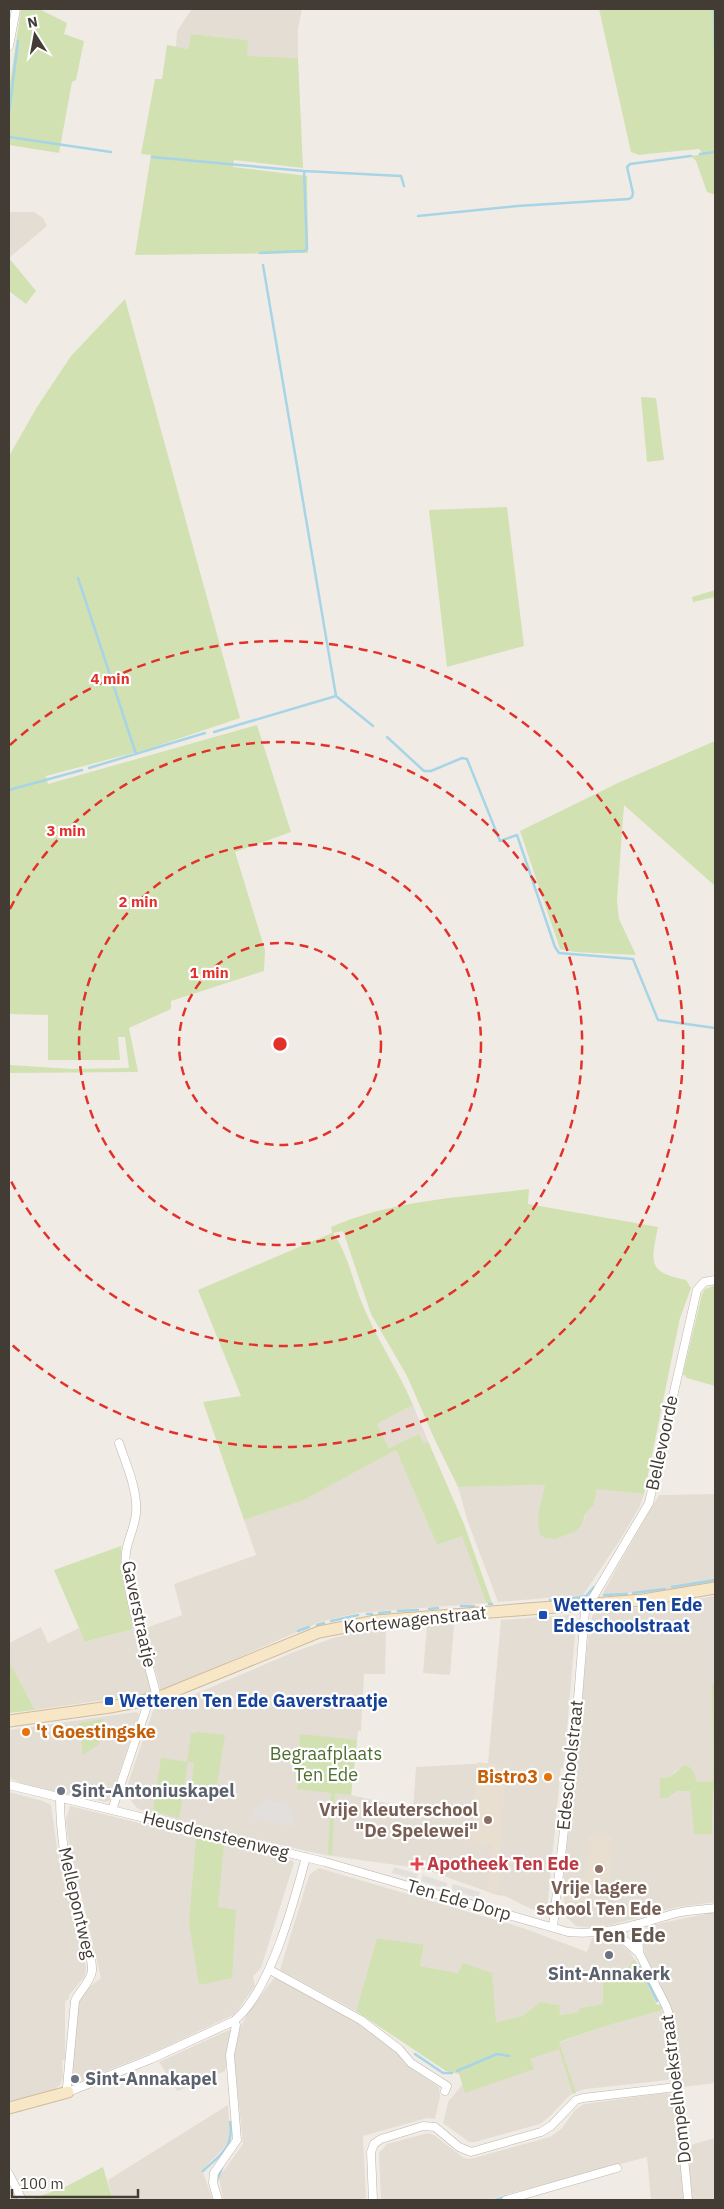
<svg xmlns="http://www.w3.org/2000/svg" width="724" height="2209" viewBox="0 0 724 2209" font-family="'IBM Plex Sans',sans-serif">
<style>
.residential{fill:#e4ddd4}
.education{fill:#e8dfd0}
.green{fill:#d1e1b2}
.parking{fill:#e2dfdd}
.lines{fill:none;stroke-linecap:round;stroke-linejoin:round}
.stream{stroke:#a7d4e7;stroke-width:2.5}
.street-casing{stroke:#beb5ac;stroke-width:9}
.secondary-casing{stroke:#cebb9b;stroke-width:13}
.street{stroke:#fff;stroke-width:8}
.secondary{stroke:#f8e7c7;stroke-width:11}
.ring{fill:none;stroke:#e2312a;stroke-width:2.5;stroke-dasharray:9 6}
.transit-dot{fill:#1a4fb4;stroke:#fff;stroke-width:2}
.food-dot{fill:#e8710a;stroke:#fff;stroke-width:2}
.worship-dot{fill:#6b7280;stroke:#fff;stroke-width:2}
.education-dot{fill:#8d6e63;stroke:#fff;stroke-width:2}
.health-dot{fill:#e0444e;stroke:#fff;stroke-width:2}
.labels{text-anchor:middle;stroke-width:4.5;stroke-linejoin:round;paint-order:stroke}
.street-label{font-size:18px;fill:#423c35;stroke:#fff}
.transit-label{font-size:18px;font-weight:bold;fill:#164399;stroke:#fff;text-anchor:start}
.food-label{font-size:18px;font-weight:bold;fill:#c56008;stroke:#fff;text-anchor:start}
.park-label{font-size:18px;fill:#4e6d2f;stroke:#fff}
.worship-label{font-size:18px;font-weight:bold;fill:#5b616d;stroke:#fff;text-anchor:start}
.education-label{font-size:18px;font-weight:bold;fill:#785e54;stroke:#fff;text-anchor:end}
.health-label{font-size:18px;font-weight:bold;fill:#be3a42;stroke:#fff;text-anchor:start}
.quarter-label{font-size:20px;font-weight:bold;fill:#64584e;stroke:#fff}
.centre{fill:#e2312a;stroke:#fff;stroke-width:2.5}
.ring-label{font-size:15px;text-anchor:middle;font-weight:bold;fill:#e2312a;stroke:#fff;stroke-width:4.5;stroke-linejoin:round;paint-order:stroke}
</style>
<rect width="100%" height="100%" fill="#f0ece5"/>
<!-- residential -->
<path class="residential" d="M 192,9 L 302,9 L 298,29 L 298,58 L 246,56 L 248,40 L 191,34 L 188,49 L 176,47 L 177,31 Z
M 9,212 L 34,212 L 43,218 L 47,226 L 9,258 Z
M 413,1405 L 428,1441 L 424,1444 L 419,1434 L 389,1448 L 377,1424 Z
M 396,1450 L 437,1545 L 462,1536 L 486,1603 L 357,1613 L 320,1622 L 161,1691 L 143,1629 L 182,1615 L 174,1584 L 256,1555 L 244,1520 L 302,1501 Z
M 546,1485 L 542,1500 L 556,1539 L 574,1532 L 585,1518 L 586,1513 L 594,1505 L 597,1488 L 644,1494 L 640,1506 L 622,1537 L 583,1595 L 498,1602 L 468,1522 L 458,1487 Z
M 715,1494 L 715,1582 L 672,1589 L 604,1595 L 603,1593 L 618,1566 L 659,1495 Z
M 715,1596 L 715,1684 L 712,1685 L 713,1781 L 697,1782 L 678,1769 L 670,1777 L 660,1778 L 671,1796 L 678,1791 L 690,1791 L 712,1834 L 713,1790 L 715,1790 L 715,1902 L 678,1907 L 611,1925 L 592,1928 L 576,1926 L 564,1915 L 564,1875 L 589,1629 L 593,1614 Z
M 569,1615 L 576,1622 L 565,1754 L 563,1768 L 561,1768 L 547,1910 L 540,1911 L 531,1909 L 505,1896 L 497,1895 L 424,1869 L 325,1855 L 210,1829 L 138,1809 L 128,1797 L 127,1786 L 153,1711 L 157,1707 L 188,1697 L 294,1652 L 333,1638 L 364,1631 L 386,1631 L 385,1674 L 364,1674 L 361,1731 L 358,1731 L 351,1795 L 413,1809 L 416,1767 L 488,1763 L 501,1620 Z
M 454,1624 L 450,1675 L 423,1673 L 427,1626 Z
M 41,1627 L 48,1643 L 79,1628 L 86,1642 L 133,1629 L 153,1693 L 35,1710 L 9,1661 L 9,1643 Z
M 136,1712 L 139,1714 L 110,1800 L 106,1802 L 28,1786 L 9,1778 L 9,1730 Z
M 9,1792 L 43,1801 L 51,1805 L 57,1848 L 86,1968 L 85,1976 L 70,1994 L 68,2000 L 65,2001 L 65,2060 L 62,2060 L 63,2077 L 60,2085 L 51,2092 L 9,2101 Z
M 70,1806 L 293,1861 L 294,1863 L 261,1968 L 253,1976 L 255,1986 L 235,2014 L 159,2050 L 76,2083 L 72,2081 L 72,2072 L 78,2001 L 88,1988 L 101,1978 L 68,1840 L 66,1819 Z
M 319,1868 L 523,1928 L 587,1952 L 592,1938 L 612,1937 L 630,1952 L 634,1959 L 625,1973 L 620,1976 L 608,1973 L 603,1976 L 603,2004 L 580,2008 L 580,2012 L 559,2015 L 559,2005 L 541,2002 L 522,2016 L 496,2022 L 463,1963 L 458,1973 L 420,1966 L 424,1946 L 377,1938 L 356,2011 L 280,1970 L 307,1882 L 310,1874 Z
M 715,1912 L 715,2083 L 683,2087 L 674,2019 L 645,1955 L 642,1933 L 645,1928 L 652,1925 Z
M 275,1977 L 331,2005 L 369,2029 L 394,2048 L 405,2064 L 439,2087 L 440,2097 L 435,2119 L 427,2118 L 363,2136 L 366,2198 L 358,2200 L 223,2200 L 219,2177 L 243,2144 L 234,2055 L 240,2028 L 250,2009 Z
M 662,2008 L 665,2026 L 670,2077 L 668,2080 L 586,2089 L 576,2092 L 569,2096 L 551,2115 L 540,2124 L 475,2142 L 469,2142 L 443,2123 L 448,2102 L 463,2084 L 515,2058 L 606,2026 L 660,2011 Z
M 229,2030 L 231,2031 L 225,2071 L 177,2091 L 159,2062 Z
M 666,2093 L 674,2096 L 675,2101 L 685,2200 L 651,2200 L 647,2157 L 500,2196 L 490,2200 L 381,2200 L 379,2153 L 387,2144 L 428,2133 L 434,2135 L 464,2158 L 470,2159 L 550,2137 L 562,2128 L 575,2110 L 584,2104 Z
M 228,2105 L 230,2139 L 227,2145 L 202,2170 L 213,2200 L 113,2200 L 108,2180 Z
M 715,2138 L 715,2200 L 692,2200 L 687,2146 Z"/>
<!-- education -->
<path class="education" d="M 477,1762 L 506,1766 L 497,1895 L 488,1891 L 492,1845 L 471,1843 Z
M 589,1835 L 612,1836 L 609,1899 L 582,1901 L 581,1903 L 565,1902 L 566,1879 L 587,1878 Z"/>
<!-- green -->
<path class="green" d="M 21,9 L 39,9 L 67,23 L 64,34 L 84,41 L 76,80 L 72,82 L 59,153 L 9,145 L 9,90 Z
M 599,9 L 715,9 L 715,195 L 707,192 L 696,161 L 691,156 L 704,154 L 699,149 L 647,154 L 639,155 L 631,152 Z
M 191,34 L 248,40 L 247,56 L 298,58 L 303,168 L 234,160 L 233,167 L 307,176 L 308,253 L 135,255 L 151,155 L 141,154 L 155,79 L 162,79 L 167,45 L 188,49 Z
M 9,258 L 36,291 L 26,304 L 9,291 Z
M 125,299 L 240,718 L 148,749 L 46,776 L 48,784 L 257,725 L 291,832 L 235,852 L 265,950 L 264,971 L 171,1001 L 171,1009 L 129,1028 L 138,1072 L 9,1073 L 9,1065 L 73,1069 L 129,1068 L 125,1037 L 118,1037 L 120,1060 L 48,1060 L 48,1015 L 9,1014 L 9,456 L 37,407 L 71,356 Z
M 641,397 L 656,398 L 664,460 L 647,462 Z
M 507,507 L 524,646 L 447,667 L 429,510 Z
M 715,590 L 715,597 L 693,602 L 692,597 Z
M 715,741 L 715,886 L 624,805 L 617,900 L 619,919 L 636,955 L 576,952 L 560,949 L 520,831 L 620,782 Z
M 529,1189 L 528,1204 L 658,1227 C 651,1263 647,1272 686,1280 L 691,1288 L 680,1318 L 644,1494 L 597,1489 L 594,1505 L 586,1513 L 581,1526 L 574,1532 L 556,1539 L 545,1538 L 540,1534 C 535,1518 542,1501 545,1485 L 458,1487 L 434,1438 L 407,1376 L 371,1314 L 343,1231 L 333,1233 C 349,1255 353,1284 364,1308 C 378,1341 399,1372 413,1405 L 377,1424 L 389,1448 L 419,1434 L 424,1444 L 428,1441 L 464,1524 L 492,1603 L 486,1603 L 462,1536 L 437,1545 L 396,1450 L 302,1501 L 244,1520 L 203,1402 L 241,1396 L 198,1290 L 332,1233 L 331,1227 C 392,1200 463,1197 529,1189 Z
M 715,1285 L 715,1386 L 687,1378 L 683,1374 L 702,1294 L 705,1289 Z
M 121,1546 L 123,1582 L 133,1629 L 85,1642 L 54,1570 Z
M 9,1661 L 35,1710 L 9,1713 Z
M 712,1684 L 715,1684 L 715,1790 L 713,1790 L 712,1834 L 694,1834 L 690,1791 L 678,1791 L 667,1798 L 660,1798 L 660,1778 L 670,1777 L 684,1765 C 693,1767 694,1774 697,1782 L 713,1781 Z
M 104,1719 L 99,1744 L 83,1755 L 79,1723 Z
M 197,1732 L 225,1735 L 216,1791 L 191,1787 L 194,1763 L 188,1762 L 179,1818 L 153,1811 L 161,1758 L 187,1762 L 191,1734 Z
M 300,1734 L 357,1740 L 351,1795 L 335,1793 L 332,1855 L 328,1854 L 331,1793 L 297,1789 Z
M 196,1838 L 224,1845 L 218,1907 L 236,1910 L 232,1978 L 199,1985 L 189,1923 Z
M 377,1938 L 424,1945 L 420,1966 L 458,1973 L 463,1963 L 492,1973 L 496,2022 L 522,2016 L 541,2002 L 559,2005 L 560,2015 L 579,2012 L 580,2008 L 603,2004 L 603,1976 L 608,1973 L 620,1976 L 625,1973 L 634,1959 L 637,1963 L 657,2005 L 661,2004 L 662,2008 L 660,2011 L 606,2026 L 559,2042 L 576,2093 L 573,2094 L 559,2049 L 530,2059 L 534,2069 L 465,2093 L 459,2074 L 446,2071 L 356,2011 Z
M 103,2167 L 113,2200 L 30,2200 L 67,2186 Z"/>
<!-- parking -->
<path class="parking" d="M 267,1800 L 286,1803 L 295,1819 L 294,1827 L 253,1818 L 253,1809 Z
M 394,1867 L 418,1874 L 416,1880 L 392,1873 Z
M 423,1875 L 447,1883 L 446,1889 L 421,1881 Z
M 453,1884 L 480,1892 L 478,1898 L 451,1890 Z"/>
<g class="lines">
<!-- stream -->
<path class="stream" d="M 714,9 L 715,56
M 9,113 L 18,41
M 9,137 L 111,152
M 700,154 L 715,152
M 152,157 L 304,171 L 401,176 L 404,186
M 418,216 L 517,206 L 629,199 L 632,197 L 633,193 L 627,167 L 630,164 L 691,156
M 260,253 L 304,251 L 307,249 L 304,171
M 263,265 L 336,696
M 78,578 L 136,754
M 214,732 L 336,696 L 373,726
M 387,737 L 424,771 L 431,771 L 462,758 L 467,759 L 500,841 L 517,835 L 555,947 L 559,953 L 633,959 L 658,1020 L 715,1028
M 89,768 L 205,733
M 9,790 L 82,770
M 672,1587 L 715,1580
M 633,1593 L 665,1589
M 604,1595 L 627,1594
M 573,1598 L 586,1596 L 594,1587
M 550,1600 L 567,1598
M 489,1604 L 492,1604
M 461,1606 L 474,1606
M 429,1609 L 438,1608
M 398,1611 L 418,1610
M 379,1613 L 390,1612
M 367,1614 L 372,1614
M 331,1621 L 358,1615
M 317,1625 L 324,1623
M 298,1631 L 309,1627
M 640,1967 L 657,2001
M 415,2054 L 443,2073 L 452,2073
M 457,2071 L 497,2054 L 509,2056
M 203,2171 C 221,2154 234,2148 230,2122
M 217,2180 L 222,2168
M 495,2200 L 507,2196"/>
<defs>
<path id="street" d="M 9,46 L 16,9
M 119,1443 C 126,1464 138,1490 136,1513 C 134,1534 123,1544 126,1568 C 131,1612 147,1655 157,1698
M 9,1785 L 325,1862 L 568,1932 C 610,1936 638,1923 677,1913 C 689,1910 703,1910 715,1908
M 60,1797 C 60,1835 66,1871 76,1908 C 80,1926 93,1954 92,1971 C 90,1983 80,1990 75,2001 L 67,2087 L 68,2092 L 151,2059 L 234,2021 C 270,1992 294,1902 306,1857
M 112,1810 L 149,1700
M 638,1924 L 639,1953
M 553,1927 L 576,1724 L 585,1611 L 649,1503 L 697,1290 L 704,1282 L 715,1280
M 614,1931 L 639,1953 L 666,2006 L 671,2020 L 688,2200
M 270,1970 L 361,2020 L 399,2049 L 411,2063 L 447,2086 L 445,2091
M 9,2174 L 22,2200
M 218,2200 L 213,2183 L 214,2173 L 237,2140 L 230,2055 L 236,2025 L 234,2021
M 373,2200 L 371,2152 L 374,2144 L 381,2139 L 423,2126 L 435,2127 L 459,2147 L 471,2152 L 541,2132 L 551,2126 L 576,2100 L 583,2098 L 677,2087
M 506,2200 L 617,2168"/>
<path id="secondary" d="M 9,1721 L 110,1707 L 157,1698 L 319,1632 L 376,1621 L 643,1600 L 715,1588
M 9,2108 L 68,2092"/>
</defs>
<!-- street casing -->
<use href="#street" class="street-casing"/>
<!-- secondary casing -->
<use href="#secondary" class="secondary-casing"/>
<!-- street -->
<use href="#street" class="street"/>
<!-- secondary -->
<use href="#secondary" class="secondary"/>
</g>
<!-- distance rings -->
<g class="ring">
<circle cx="280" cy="1044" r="101"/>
<circle cx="280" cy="1044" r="201"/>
<path d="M10 909A302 302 0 1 1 10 1179"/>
<path d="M10 745A403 403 0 1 1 10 1343"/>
</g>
<!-- markers -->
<g class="transit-dot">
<rect x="538" y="1610" width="10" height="10" rx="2.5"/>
<rect x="104" y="1696" width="10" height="10" rx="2.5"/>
</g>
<g class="food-dot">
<circle cx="26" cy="1732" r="5"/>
<circle cx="548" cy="1777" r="5"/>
</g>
<g class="worship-dot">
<circle cx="61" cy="1791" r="5"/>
<circle cx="609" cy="1955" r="5"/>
<circle cx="75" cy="2079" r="5"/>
</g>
<g class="education-dot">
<circle cx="488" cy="1820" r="5"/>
<circle cx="599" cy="1869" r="5"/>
</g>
<path class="health-dot" d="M414.5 1856.5h5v5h5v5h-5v5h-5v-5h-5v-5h5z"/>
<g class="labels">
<!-- street labels -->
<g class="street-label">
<text transform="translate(662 1443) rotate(-78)" y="6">Bellevoorde</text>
<text transform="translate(139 1614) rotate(78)" y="6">Gaverstraatje</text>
<text transform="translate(415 1620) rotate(-6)" y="6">Kortewagenstraat</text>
<text transform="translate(570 1765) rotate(-84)" y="6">Edeschoolstraat</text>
<text transform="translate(216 1835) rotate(14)" y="6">Heusdensteenweg</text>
<text transform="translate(459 1900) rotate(16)" y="6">Ten Ede Dorp</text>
<text transform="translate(77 1903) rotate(77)" y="6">Mellepontweg</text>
<text transform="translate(676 2089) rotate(-97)" y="6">Dompelhoekstraat</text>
</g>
<!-- transit labels -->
<g class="transit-label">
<text x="553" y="1611">Wetteren Ten Ede<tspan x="553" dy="21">Edeschoolstraat</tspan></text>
<text x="119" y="1707">Wetteren Ten Ede Gaverstraatje</text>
</g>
<!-- food labels -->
<g class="food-label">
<text x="36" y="1738">'t Goestingske</text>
<text x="538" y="1783" text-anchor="end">Bistro3</text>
</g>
<!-- park labels -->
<g class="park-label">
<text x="326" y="1760">Begraafplaats<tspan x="326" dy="21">Ten Ede</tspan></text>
</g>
<!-- worship labels -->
<g class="worship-label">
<text x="71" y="1797">Sint-Antoniuskapel</text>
<text x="609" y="1980" text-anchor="middle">Sint-Annakerk</text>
<text x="85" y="2085">Sint-Annakapel</text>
</g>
<!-- education labels -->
<g class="education-label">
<text x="478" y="1816">Vrije kleuterschool<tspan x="478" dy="21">"De Spelewei"</tspan></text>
<text x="599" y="1894" text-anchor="middle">Vrije lagere<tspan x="599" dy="21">school Ten Ede</tspan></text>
</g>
<!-- health labels -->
<g class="health-label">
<text x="427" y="1870">Apotheek Ten Ede</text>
</g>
<!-- quarter labels -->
<g class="quarter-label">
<text x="629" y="1942">Ten Ede</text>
</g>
</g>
<circle cx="280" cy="1044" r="8" class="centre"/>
<g class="ring-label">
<text x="110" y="684">4 min</text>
<text x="66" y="836">3 min</text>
<text x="138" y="907">2 min</text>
<text x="209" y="978">1 min</text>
</g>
<!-- border -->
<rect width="724" height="2209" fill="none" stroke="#423c35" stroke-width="20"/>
<!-- north arrow -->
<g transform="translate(35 35) rotate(349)" stroke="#ffffff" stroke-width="4" paint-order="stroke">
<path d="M0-4L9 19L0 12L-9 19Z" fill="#423c35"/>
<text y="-8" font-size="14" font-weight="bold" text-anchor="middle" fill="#423c35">N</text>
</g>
<!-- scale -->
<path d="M12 2189v8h126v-8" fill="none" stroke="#423c35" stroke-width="2.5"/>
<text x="20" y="2189" font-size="15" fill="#423c35" stroke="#ffffff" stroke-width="4" paint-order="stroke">100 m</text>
</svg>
